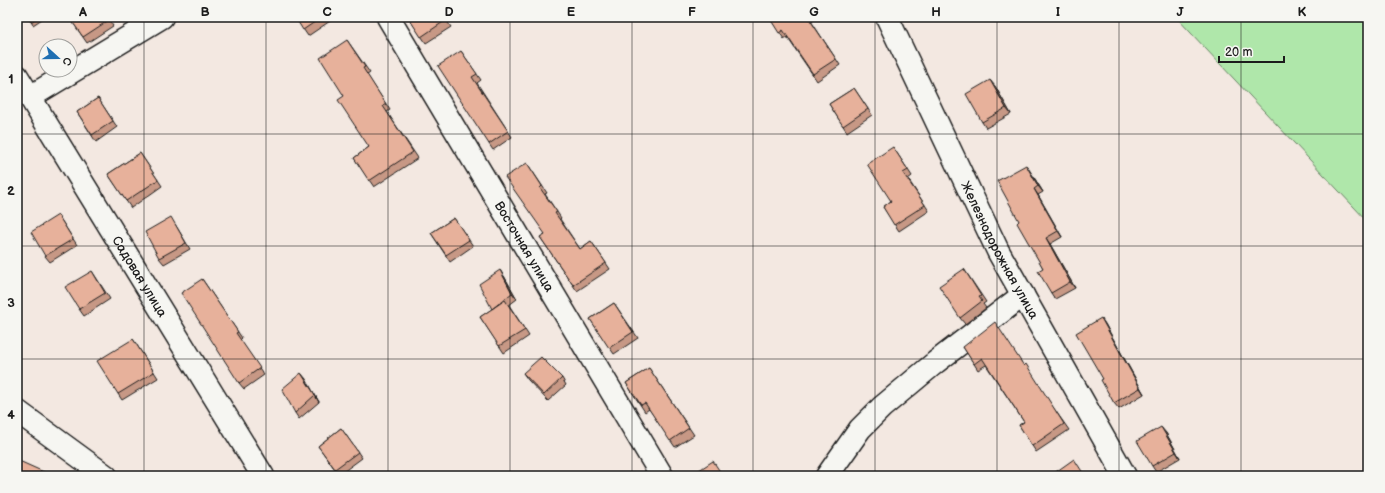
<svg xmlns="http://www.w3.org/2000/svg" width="1385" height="493" viewBox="0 0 1385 493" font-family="'Balsamiq Sans',sans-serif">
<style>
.green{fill:#afe7aa;stroke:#668263}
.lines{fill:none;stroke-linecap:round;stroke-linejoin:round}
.minor-casing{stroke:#1c1c1c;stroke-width:25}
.minor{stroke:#f6f6f2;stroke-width:22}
.wall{fill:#c79885;stroke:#1c1c1c}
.shaded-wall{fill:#a27c6c;stroke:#1c1c1c}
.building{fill:#e7b19b;stroke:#1c1c1c}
.grid{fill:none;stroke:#1c1c1c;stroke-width:1;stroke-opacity:0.55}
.labels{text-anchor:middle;stroke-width:3;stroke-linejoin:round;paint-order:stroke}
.street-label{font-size:13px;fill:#1c1c1c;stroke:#f6f6f2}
.neatline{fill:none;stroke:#1c1c1c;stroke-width:1.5}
.grid-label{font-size:13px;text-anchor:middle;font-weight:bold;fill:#1c1c1c}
</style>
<rect width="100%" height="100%" fill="#f3e8e1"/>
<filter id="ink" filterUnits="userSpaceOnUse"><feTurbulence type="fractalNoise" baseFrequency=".025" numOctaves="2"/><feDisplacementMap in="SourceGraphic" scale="8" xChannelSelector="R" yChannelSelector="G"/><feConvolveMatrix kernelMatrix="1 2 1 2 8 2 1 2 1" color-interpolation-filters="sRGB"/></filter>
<g filter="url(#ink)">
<!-- green -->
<path class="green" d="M 1176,17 L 1368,17 L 1368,222 Z"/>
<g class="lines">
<defs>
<g id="minor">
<path id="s1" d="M 388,17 L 662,476"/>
<path id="s2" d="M 887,17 L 998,251 L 1125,476"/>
<path id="s3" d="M 17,76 L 263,476"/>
<path d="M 30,97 L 162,17"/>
<path d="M 17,411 L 106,476"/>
<path d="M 827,476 L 860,429 L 882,407 L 936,362 L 1023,295"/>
</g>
</defs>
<!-- minor casing -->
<use href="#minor" class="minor-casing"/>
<!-- minor -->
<use href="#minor" class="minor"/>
</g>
<!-- wall -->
<path class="wall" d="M 28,17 L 45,17 L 33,25 Z
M 69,17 L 107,17 L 113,26 L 87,43 Z
M 295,17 L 336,17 L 308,36 Z
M 408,17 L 444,17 L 451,27 L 426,43 Z
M 769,17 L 811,17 L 813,20 L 811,21 L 840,65 L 817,81 L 787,37 L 784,39 Z
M 347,40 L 370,73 L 367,75 L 390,110 L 387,112 L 418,158 L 374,187 L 354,158 L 369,147 L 344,96 Z
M 461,51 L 481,80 L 477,83 L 512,137 L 493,150 L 489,144 Z
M 995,86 L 1011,114 L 986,128 L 982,122 Z
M 854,88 L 872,115 L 847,132 L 829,104 Z
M 98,98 L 117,127 L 96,142 L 77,112 Z
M 893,147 L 912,176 L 908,179 L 929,211 L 899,231 L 883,207 L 891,201 Z
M 140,153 L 162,186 L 131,208 L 108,174 Z
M 527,163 L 547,193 L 545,194 L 561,218 L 560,219 L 580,249 L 591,241 L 610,269 L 577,291 L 540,237 L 545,234 Z
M 1026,165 L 1030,171 L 1043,192 L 1038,195 L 1062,237 L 1050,244 L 1075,288 L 1055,299 L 1051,293 L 1043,268 L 1019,221 Z
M 17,180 L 20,185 L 17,186 Z
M 58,215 L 77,245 L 50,262 L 45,256 Z
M 454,218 L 473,246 L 450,262 L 431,233 Z
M 175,224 L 190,249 L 164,264 L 159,258 Z
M 964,269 L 986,302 L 983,304 L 986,308 L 965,324 L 960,318 Z
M 92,271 L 110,299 L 84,316 L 79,309 Z
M 504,276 L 517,299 L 509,305 L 529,336 L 504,353 L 480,317 L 492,309 Z
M 202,279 L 242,338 L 240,340 L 264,375 L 244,389 L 239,383 Z
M 614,303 L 638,338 L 614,354 L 590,319 Z
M 1101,318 L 1105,324 L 1144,394 L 1119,409 L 1114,403 L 1103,379 Z
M 133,339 L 158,378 L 122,400 L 118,394 Z
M 963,347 L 1024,366 L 1069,430 L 1036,452 L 1019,425 L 1024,422 L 986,365 L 978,370 Z
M 649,368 L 694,435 L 675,447 L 649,409 L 645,412 L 626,383 Z
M 301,373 L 319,402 L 299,419 L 295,413 Z
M 523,373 L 562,378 L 566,385 L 548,401 L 528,380 Z
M 341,428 L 362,458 L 339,475 L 318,446 Z
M 1166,433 L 1180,458 L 1156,472 L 1152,466 Z"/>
<!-- shaded-wall -->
<path class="shaded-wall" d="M 990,80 L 995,86 L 1011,114 L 1006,108 Z
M 1026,165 L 1030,171 L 1043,192 L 1038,186 Z
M 1034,189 L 1038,195 L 1062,237 L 1058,231 Z
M 1046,238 L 1050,244 L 1075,288 L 1070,282 Z
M 500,270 L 504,276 L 517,299 L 512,293 Z
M 1101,318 L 1105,324 L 1144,394 L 1140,388 Z
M 301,373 L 306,379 L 319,402 L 315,395 Z
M 1161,427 L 1166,433 L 1180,458 L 1176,452 Z
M 46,473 L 49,476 L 45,476 Z"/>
<!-- building -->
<path class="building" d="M 28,17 L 38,17 L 31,22 Z
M 69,17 L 107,17 L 109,20 L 83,37 Z
M 295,17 L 322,17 L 303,30 Z
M 408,17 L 444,17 L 446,20 L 421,37 Z
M 769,17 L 808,17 L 836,59 L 813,74 L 783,30 L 779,33 Z
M 347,40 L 365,67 L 363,68 L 386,104 L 383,106 L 413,152 L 369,181 L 354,158 L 369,147 L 338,100 L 344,96 L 320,58 Z
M 461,51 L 477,74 L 472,77 L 508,131 L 489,144 L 438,66 Z
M 990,80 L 1006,108 L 982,122 L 966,94 Z
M 854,88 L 868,109 L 843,126 L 829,104 Z
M 98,98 L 113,121 L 92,135 L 77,112 Z
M 893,147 L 908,170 L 903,173 L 925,205 L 894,225 L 883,207 L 891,201 L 867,164 Z
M 140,153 L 158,180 L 126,201 L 108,174 Z
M 527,163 L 542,186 L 540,188 L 557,212 L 555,213 L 580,249 L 591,241 L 606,263 L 573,285 L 540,237 L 545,234 L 505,177 Z
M 1026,165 L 1038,186 L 1034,189 L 1058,231 L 1046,238 L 1070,282 L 1051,293 L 1038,271 L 1043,268 L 1017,223 L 1019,221 L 997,181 Z
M 58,215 L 73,239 L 45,256 L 31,232 Z
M 171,217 L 186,243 L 159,258 L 145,232 Z
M 454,218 L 469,240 L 446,255 L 431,233 Z
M 964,269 L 981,296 L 979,297 L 982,301 L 960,318 L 939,286 Z
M 500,270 L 512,293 L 492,309 L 479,284 Z
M 92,271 L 105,293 L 79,309 L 65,287 Z
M 202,279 L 238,332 L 236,333 L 260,368 L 239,383 L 181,293 Z
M 505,300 L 525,330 L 499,346 L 480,317 Z
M 614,303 L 633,332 L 609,348 L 590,319 Z
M 1101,318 L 1140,388 L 1114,403 L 1101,380 L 1103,379 L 1076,333 Z
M 995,322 L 1024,366 L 1026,364 L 1064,424 L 1032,446 L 1019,425 L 1024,422 L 982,358 L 974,364 L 963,347 Z
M 133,339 L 154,372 L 118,394 L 97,361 Z
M 541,357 L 562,378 L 544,395 L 523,373 Z
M 649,368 L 689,428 L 670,441 L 645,403 L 641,405 L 626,383 Z
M 301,373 L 315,395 L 295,413 L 282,389 Z
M 1161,427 L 1176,452 L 1152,466 L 1137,441 Z
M 341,428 L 358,452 L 335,469 L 318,446 Z
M 1074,459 L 1085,476 L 1050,476 Z
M 17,460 L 46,473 L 45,476 L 17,476 Z
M 713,461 L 723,476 L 690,476 Z"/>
</g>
<!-- grid -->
<path class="grid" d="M 144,17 L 144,476M 266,17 L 266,476M 388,17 L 388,476M 510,17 L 510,476M 632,17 L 632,476M 753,17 L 753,476M 875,17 L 875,476M 997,17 L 997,476M 1119,17 L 1119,476M 1241,17 L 1241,476M 17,134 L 1368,134M 17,246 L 1368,246M 17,359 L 1368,359"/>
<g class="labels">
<!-- street labels -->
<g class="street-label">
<text dy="5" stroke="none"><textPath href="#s1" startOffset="267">Восточная улица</textPath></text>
<text dy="5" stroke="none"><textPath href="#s2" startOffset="259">Железнодорожная улица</textPath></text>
<text dy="5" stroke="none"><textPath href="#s3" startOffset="235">Садовая улица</textPath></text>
</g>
</g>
<!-- margin -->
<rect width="1385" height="493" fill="none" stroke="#f6f6f2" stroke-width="44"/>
<!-- north arrow -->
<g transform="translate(58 58) rotate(111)"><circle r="19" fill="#f6f6f2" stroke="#9f9f9c"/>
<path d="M0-3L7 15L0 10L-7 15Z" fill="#1f6fb2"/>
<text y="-6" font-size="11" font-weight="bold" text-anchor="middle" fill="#1c1c1c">С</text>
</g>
<!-- scale -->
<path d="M1219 56v6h65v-6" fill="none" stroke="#1c1c1c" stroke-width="2"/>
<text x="1225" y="56" font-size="12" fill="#1c1c1c" stroke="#f6f6f2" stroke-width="3" paint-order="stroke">20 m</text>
<rect x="22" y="22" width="1341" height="449" class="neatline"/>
<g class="grid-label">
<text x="83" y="16">A</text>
<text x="205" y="16">B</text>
<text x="327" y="16">C</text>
<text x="449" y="16">D</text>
<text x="571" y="16">E</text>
<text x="692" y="16">F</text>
<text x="814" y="16">G</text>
<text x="936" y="16">H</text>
<text x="1058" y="16">I</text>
<text x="1180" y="16">J</text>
<text x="1302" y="16">K</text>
<text x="11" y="83">1</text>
<text x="11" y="195">2</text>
<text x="11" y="307">3</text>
<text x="11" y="419">4</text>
</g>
</svg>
